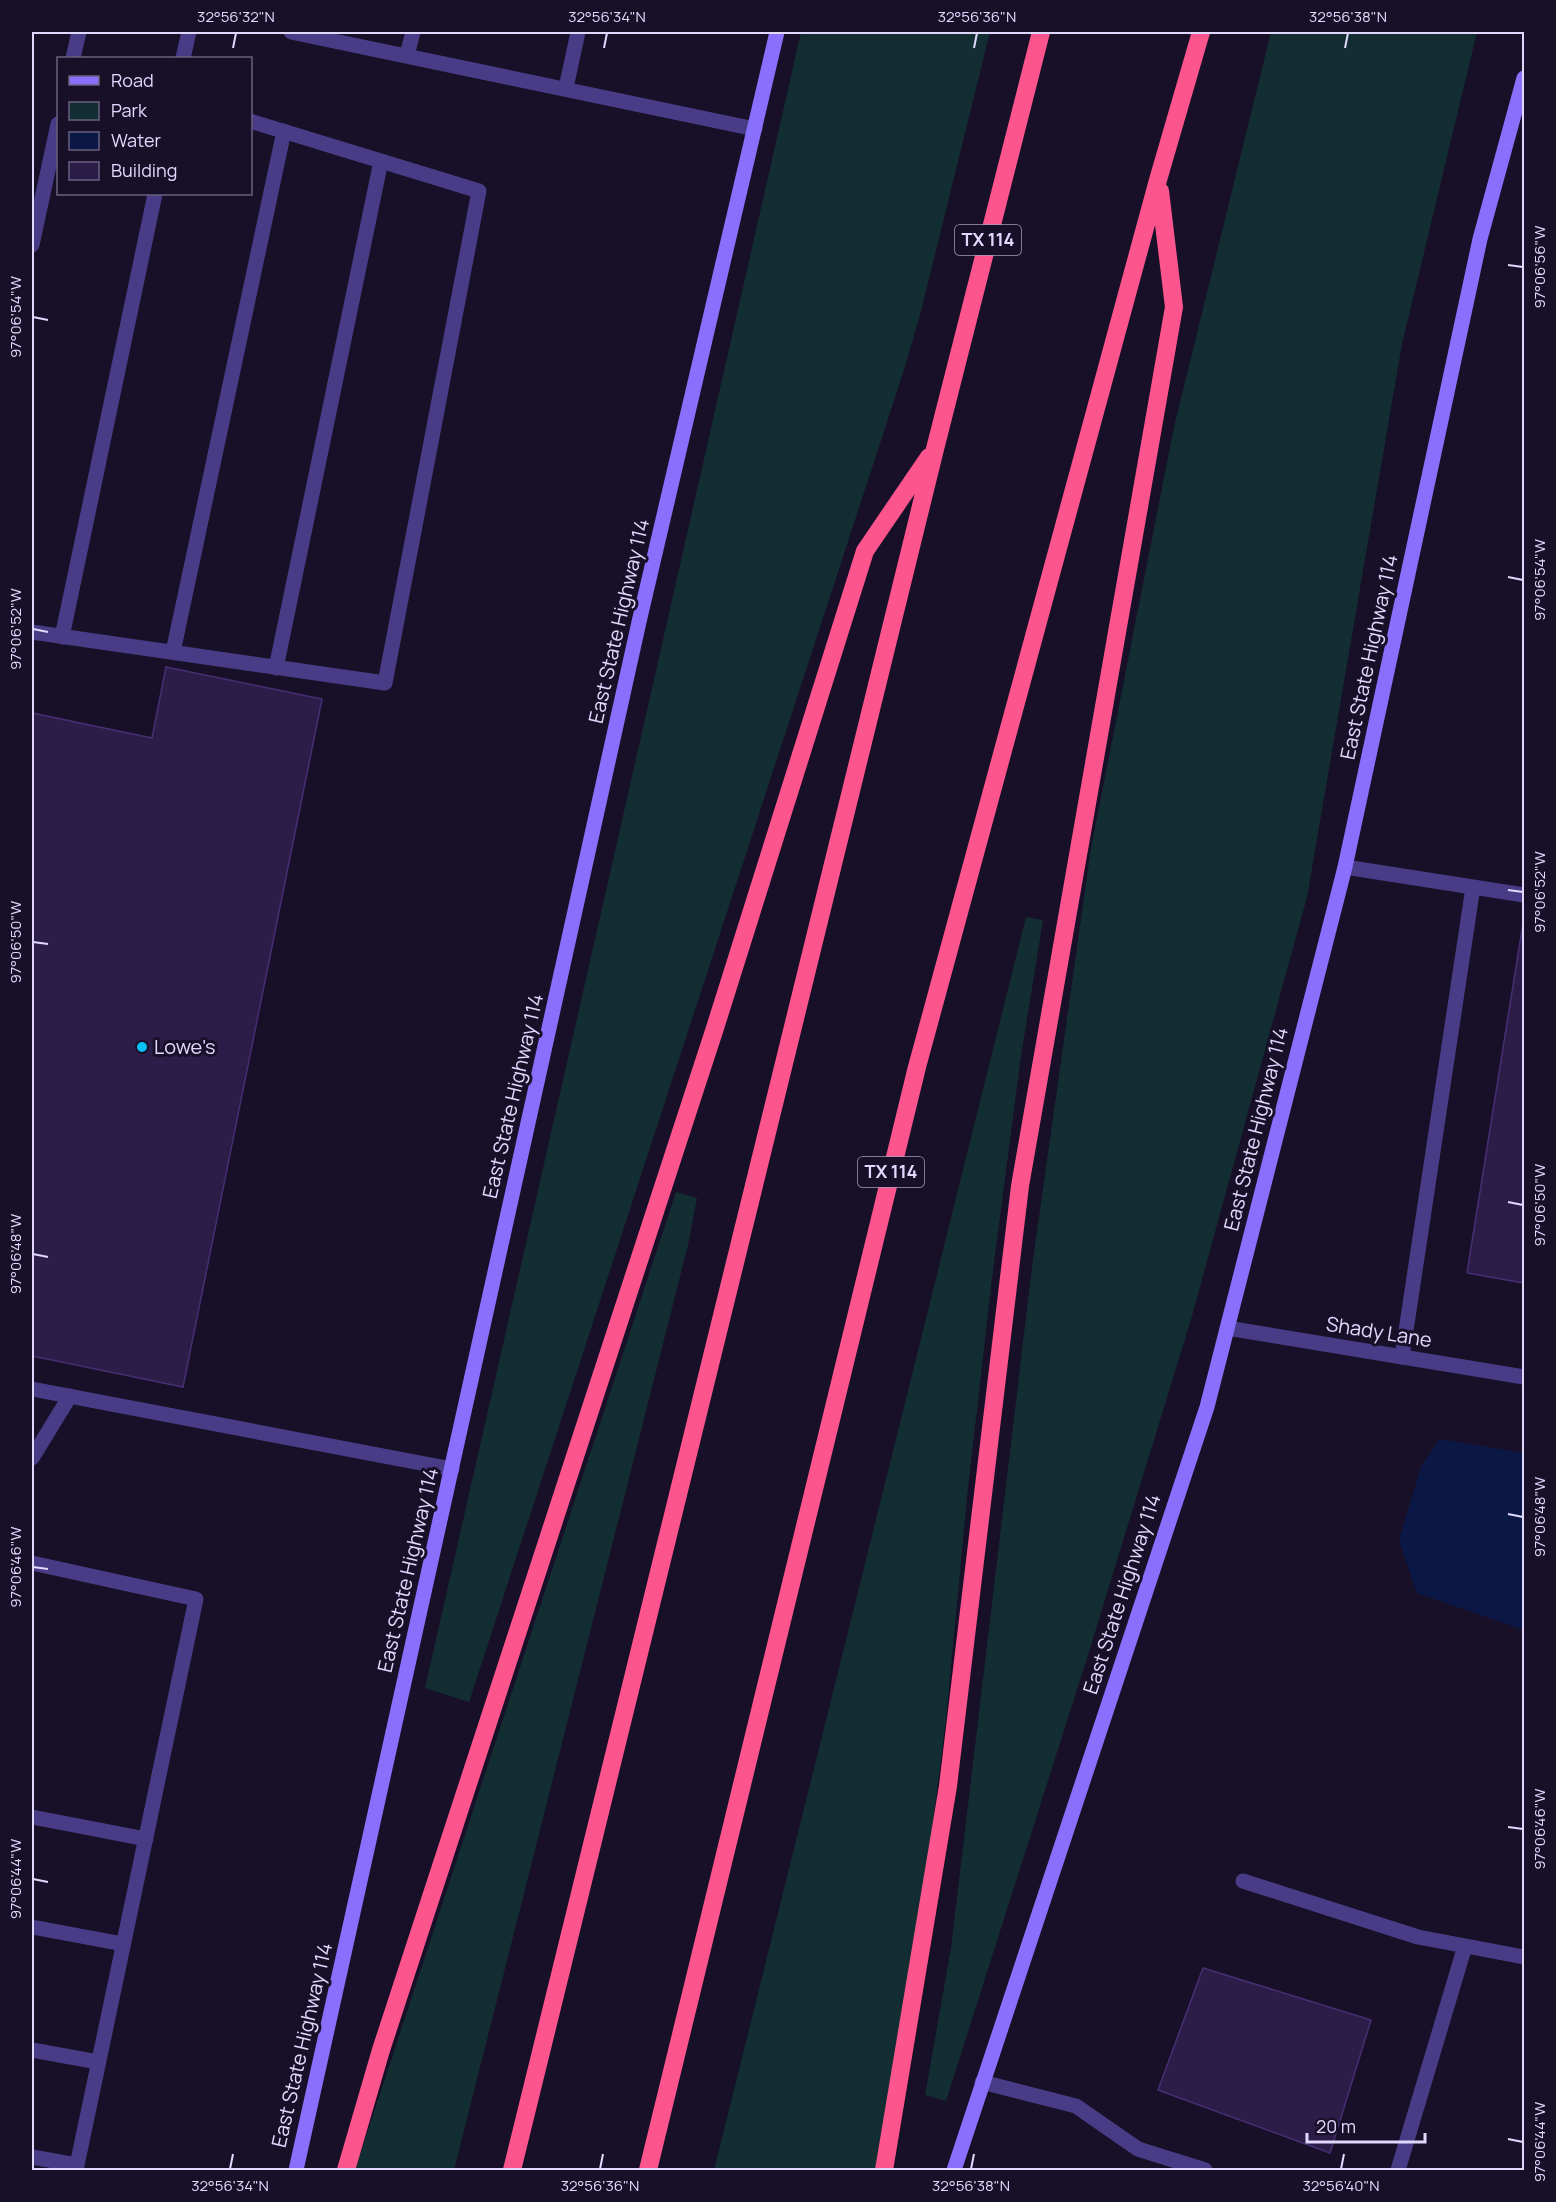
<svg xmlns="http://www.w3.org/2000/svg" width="1556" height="2202" viewBox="0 0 1556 2202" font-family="Manrope,sans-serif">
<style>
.green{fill:#132e32}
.water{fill:#0b1845}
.building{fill:#2c1d48;stroke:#462f74;stroke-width:1.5}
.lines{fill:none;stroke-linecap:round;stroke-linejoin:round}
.service{stroke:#493c86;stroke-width:15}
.minor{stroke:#493c86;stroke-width:15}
.secondary{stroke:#8870fc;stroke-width:15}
.motorway{stroke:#fc558e;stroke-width:18}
.ticks{fill:none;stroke:#e1d8fe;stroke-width:2}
.poi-dot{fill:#07c0fa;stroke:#181028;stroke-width:2}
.labels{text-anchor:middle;stroke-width:6;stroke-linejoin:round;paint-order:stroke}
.shield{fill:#181028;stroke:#a59cbe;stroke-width:1.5}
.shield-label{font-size:18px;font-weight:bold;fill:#e1d8fe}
.street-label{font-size:20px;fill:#e1d8fe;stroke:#181028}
.poi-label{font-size:20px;fill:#e1d8fe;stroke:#181028;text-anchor:start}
.neatline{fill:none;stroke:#e1d8fe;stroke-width:2}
.ticks-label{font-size:15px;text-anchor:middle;fill:#e1d8fe}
</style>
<rect width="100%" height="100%" fill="#181028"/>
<!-- green -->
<path class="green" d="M 801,32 L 990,32 L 920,315 L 903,373 L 469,1702 L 425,1688 Z
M 1271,32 L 1477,32 L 1402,344 L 1307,897 L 1192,1316 L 1088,1655 L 946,2101 L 925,2095 L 951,1948 L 1032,1267 L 1091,848 L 1174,427 Z
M 1026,917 L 1043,920 L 1021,1056 L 993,1270 L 968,1488 L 946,1719 L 926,1877 L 875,2170 L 714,2170 Z
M 676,1192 L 697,1198 L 688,1245 L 454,2170 L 355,2170 Z"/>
<!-- water -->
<path class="water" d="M 1440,1439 L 1524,1453 L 1524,1630 L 1417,1593 L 1399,1540 L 1421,1467 Z"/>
<!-- building -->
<path class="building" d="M 166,667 L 322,699 L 183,1387 L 32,1356 L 32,713 L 152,738 Z
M 1524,917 L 1524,1283 L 1467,1273 Z
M 1203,1968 L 1371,2020 L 1330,2153 L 1158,2090 Z"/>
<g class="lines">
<!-- service -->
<path class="service" d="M 291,32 L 755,129
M 407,55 L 413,32
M 73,58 L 79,32
M 183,58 L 189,32
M 566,88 L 578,32
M 32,245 L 58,124
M 32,632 L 385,683 L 479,191 L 250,121
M 62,637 L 155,194
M 173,652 L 284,131
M 276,668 L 381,161
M 1345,867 L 1524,895
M 1402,1357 L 1473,887
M 32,1389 L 452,1469
M 32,1458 L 70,1396
M 32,1563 L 196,1599 L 76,2170
M 32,1817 L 146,1839
M 1243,1881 L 1418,1937 L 1524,1957
M 32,1927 L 123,1944
M 32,2050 L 98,2062
M 982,2082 L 1076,2106 L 1138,2149 L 1205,2170
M 32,2157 L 77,2165
M 1398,2170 L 1465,1946"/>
<!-- minor -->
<path class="minor" d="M 1227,1328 L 1524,1377"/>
<!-- secondary -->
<path class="secondary" d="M 296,2170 L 639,622 L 777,32
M 954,2170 L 1207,1407 L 1345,867 L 1480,239 L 1524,78"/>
<!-- motorway -->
<path class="motorway" d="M 346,2170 L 381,2050 L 715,1028 L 865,551 L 929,457
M 512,2170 L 935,449 L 1041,32
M 648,2170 L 917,1067 L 1158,180 L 1201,32
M 884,2170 L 948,1786 L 1020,1186 L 1174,307 L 1160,191"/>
</g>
<!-- ticks -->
<path class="ticks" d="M 233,48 L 236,33M 604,48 L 607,33M 974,48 L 977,33M 1345,48 L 1348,33M 1508,265 L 1523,267M 33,317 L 48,320M 1508,577 L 1523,580M 33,629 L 48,632M 1508,890 L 1523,892M 33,942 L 48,944M 1508,1202 L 1523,1205M 33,1254 L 48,1257M 1508,1514 L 1523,1517M 33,1567 L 48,1569M 1508,1827 L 1523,1829M 33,1879 L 48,1882M 1508,2139 L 1523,2142M 230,2169 L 233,2154M 600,2169 L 603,2154M 971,2169 L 974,2154M 1341,2169 L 1344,2154"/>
<!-- markers -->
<circle class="poi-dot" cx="142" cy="1047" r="6"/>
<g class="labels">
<!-- shield labels -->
<g class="shield">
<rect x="955" y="225" width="66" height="30" rx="4.5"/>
<rect x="858" y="1157" width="66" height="30" rx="4.5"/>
</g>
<g class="shield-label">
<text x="988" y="246">TX 114</text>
<text x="891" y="1178">TX 114</text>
</g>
<!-- street labels -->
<g class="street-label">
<text transform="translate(619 621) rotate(-77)" y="7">East State Highway 114</text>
<text transform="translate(1369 657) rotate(-78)" y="7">East State Highway 114</text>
<text transform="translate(513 1096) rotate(-77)" y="7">East State Highway 114</text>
<text transform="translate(1256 1129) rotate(-76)" y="7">East State Highway 114</text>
<text transform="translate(1379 1332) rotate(9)" y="7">Shady Lane</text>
<text transform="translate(408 1570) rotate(-77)" y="7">East State Highway 114</text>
<text transform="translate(1122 1594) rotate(-72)" y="7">East State Highway 114</text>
<text transform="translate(302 2045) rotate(-77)" y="7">East State Highway 114</text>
</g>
<!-- poi labels -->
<g class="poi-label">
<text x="154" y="1054">Lowe's</text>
</g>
</g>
<!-- border -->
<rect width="1556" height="2202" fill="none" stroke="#181028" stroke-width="66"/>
<!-- legend -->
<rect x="57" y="57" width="195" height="138" fill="#181028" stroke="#68607e" stroke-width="1.5"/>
<rect x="69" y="76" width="30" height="9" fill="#8870fc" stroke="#68607e" stroke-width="1.5"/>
<text x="111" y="87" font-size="18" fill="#e1d8fe">Road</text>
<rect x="69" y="102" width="30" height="18" fill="#132e32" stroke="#68607e" stroke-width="1.5"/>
<text x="111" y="117" font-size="18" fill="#e1d8fe">Park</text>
<rect x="69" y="132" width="30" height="18" fill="#0b1845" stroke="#68607e" stroke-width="1.5"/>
<text x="111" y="147" font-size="18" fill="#e1d8fe">Water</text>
<rect x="69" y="162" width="30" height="18" fill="#2c1d48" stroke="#68607e" stroke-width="1.5"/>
<text x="111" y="177" font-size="18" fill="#e1d8fe">Building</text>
<!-- scale -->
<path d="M1307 2133v9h118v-9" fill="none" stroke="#e1d8fe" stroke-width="3"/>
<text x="1316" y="2133" font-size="18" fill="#e1d8fe" stroke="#181028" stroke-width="4.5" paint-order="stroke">20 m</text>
<rect x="33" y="33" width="1490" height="2136" class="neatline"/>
<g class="ticks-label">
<text x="236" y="22">32°56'32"N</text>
<text x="607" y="22">32°56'34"N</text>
<text x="977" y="22">32°56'36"N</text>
<text x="1348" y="22">32°56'38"N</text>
<text transform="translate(1540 267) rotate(-90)" y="5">97°06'56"W</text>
<text transform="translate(16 317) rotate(-90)" y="5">97°06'54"W</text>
<text transform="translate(1540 580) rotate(-90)" y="5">97°06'54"W</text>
<text transform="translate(16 629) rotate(-90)" y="5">97°06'52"W</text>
<text transform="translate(1540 892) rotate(-90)" y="5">97°06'52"W</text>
<text transform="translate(16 942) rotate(-90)" y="5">97°06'50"W</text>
<text transform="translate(1540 1205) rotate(-90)" y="5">97°06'50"W</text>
<text transform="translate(16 1254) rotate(-90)" y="5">97°06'48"W</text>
<text transform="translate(1540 1517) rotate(-90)" y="5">97°06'48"W</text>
<text transform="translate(16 1567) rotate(-90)" y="5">97°06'46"W</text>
<text transform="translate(1540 1829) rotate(-90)" y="5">97°06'46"W</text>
<text transform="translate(16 1879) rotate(-90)" y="5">97°06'44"W</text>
<text transform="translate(1540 2142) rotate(-90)" y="5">97°06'44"W</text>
<text x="230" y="2191">32°56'34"N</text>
<text x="600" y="2191">32°56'36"N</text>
<text x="971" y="2191">32°56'38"N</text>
<text x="1341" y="2191">32°56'40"N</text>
</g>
</svg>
